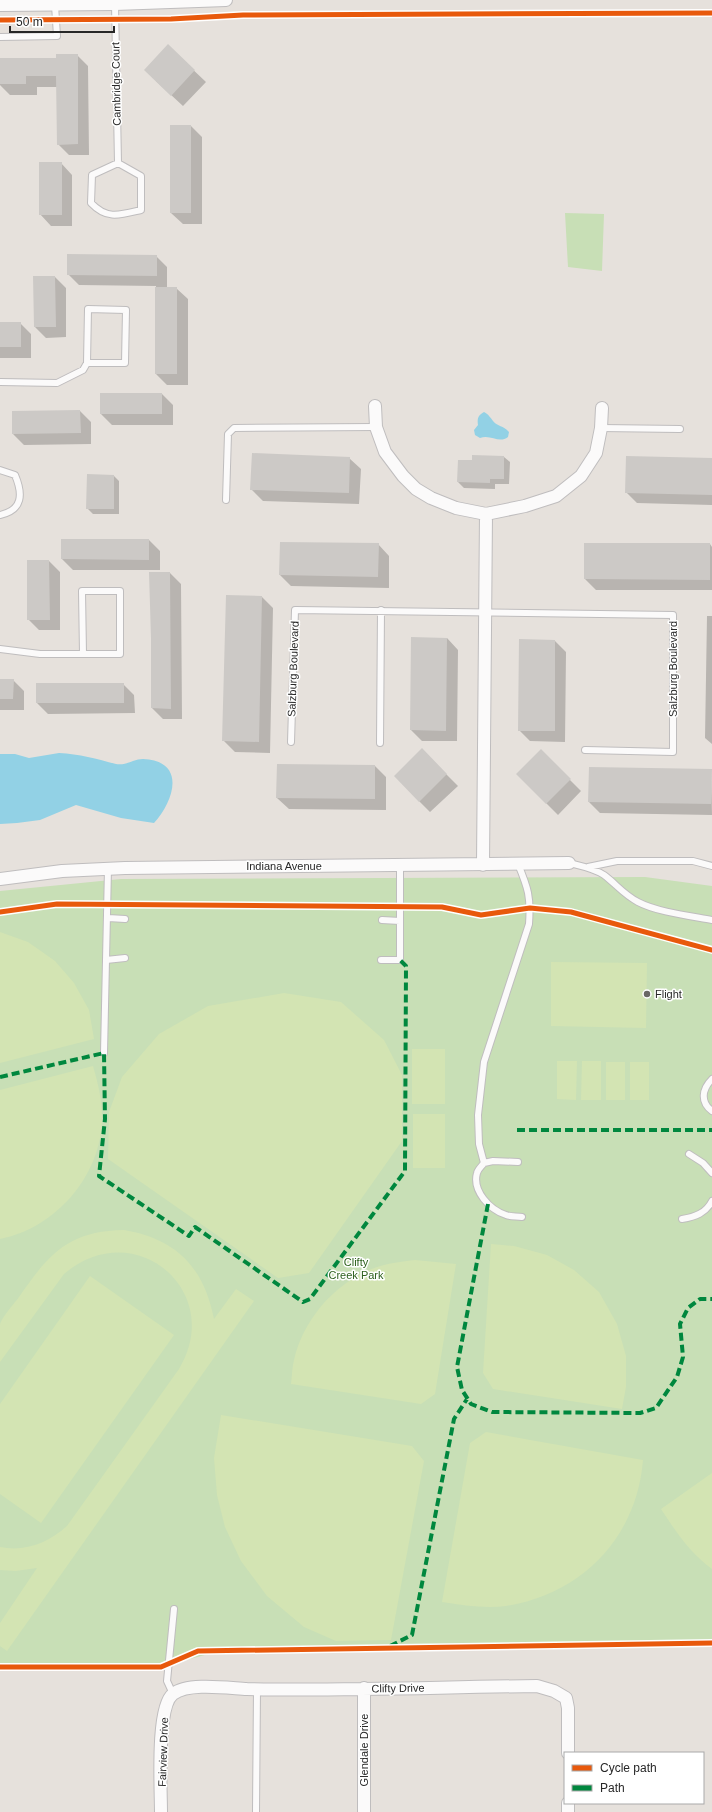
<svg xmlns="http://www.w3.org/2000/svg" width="712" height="1812" viewBox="0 0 712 1812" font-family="Helvetica,sans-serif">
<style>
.green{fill:#c8dfb6}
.pitch{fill:#d3e4b3}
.water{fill:#92d1e5}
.shadow{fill:#0003}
.building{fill:#ccc9c6}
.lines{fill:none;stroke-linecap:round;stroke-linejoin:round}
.lane-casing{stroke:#bfbdbe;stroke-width:8}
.street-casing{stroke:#bfbdbe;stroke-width:14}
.lane{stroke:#fbfafa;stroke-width:6}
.street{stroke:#fbfafa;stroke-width:12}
.quiet{stroke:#00873e;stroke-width:4;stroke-dasharray:8 4;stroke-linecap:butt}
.cycleway-casing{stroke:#fff;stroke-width:8}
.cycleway{stroke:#e8590c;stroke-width:5}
.poi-dot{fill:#6a6866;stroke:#fff;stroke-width:1.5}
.labels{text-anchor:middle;stroke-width:3;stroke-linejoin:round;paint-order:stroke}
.street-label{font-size:11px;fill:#272727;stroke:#fff}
.poi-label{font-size:11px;fill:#272727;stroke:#fff;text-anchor:start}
.park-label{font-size:11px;fill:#2b5f1c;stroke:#fff}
</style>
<rect width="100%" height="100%" fill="#e6e1dc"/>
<!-- green -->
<path class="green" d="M 565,213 L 604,214 L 602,271 L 568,267 Z
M 645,877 L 712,886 L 712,1646 L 600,1644 L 223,1650 L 161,1667 L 0,1665 L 0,891 L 121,879 Z"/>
<!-- pitch -->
<path class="pitch" d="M 0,932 L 28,942 L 55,961 L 74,983 L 89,1010 L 94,1039 L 0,1063 Z
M 551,962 L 647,963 L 646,1028 L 551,1026 Z
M 284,993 L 341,1002 L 384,1040 L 402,1075 L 402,1141 L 309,1273 L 278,1278 L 108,1159 L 109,1112 L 122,1077 L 159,1034 L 208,1006 Z
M 412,1049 L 445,1049 L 445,1104 L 412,1104 Z
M 557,1061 L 577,1061 L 576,1100 L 557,1099 Z
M 582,1061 L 601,1061 L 601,1100 L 581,1100 Z
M 606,1062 L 625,1062 L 625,1100 L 606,1100 Z
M 630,1062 L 649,1062 L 649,1100 L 630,1100 Z
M 93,1066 C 98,1083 102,1100 102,1117 C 102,1175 56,1228 0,1239 L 0,1090 Z
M 445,1114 L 445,1168 L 413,1168 L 413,1114 Z
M 124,1230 C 177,1239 204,1268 214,1319 L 236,1289 L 254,1301 L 7,1651 L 0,1646 L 0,1623 L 37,1568 L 16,1571 L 0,1570 L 0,1547 C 25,1552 48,1543 67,1526 L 179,1369 C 226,1291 134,1214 64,1274 L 0,1362 C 0,1351 0,1337 0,1325 C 1,1318 14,1304 19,1297 C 49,1254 68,1231 124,1230 Z
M 491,1244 L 514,1246 L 547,1255 L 574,1270 L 599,1292 L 617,1324 L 626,1356 L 626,1387 L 622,1409 L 493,1389 L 483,1373 Z
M 415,1260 L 456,1264 L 435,1394 L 421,1404 L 291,1384 C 292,1376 292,1368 294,1360 C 304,1315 343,1274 388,1264 C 397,1262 406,1261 415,1260 Z
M 90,1276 L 174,1335 L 41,1523 L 0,1494 L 0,1404 Z
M 221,1415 L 412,1446 L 424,1461 L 391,1640 L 336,1641 L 304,1627 L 267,1596 L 241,1561 L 225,1527 L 217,1495 L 214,1458 Z
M 486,1432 L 643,1460 C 637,1537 582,1594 506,1606 C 485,1609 463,1605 442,1602 L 470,1443 Z
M 712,1473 L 712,1569 C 690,1553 676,1532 661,1509 Z"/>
<!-- water -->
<path class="water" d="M 484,412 C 489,415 490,417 493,421 C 498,427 503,425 509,432 L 508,437 C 499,444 491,434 480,438 L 475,435 L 474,430 L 478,425 C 477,419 478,415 484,412 Z
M 59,753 C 79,754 97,759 116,764 C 125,766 134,759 143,759 C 187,761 174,801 154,823 L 121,818 L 76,805 L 40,820 L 17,823 L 0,824 L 0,754 L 15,754 L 29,758 Z"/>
<!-- shadow -->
<path class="shadow" d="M 168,46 L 206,82 L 183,106 L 156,81 Z
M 77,55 L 88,66 L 89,155 L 69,155 L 58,144 L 57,87 L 37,87 L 37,95 L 10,95 L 0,85 L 0,59 L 57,59 Z
M 191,126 L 202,137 L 202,224 L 183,224 L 171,213 Z
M 61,163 L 72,175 L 72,226 L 51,226 L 40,214 Z
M 156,256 L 167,267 L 167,288 L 176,288 L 188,299 L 188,385 L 167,385 L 156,374 L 156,286 L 79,285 L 68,274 Z
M 55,277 L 66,288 L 66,337 L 46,338 L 35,327 Z
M 0,323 L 20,323 L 31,334 L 31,358 L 0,358 Z
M 162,394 L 173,405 L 173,425 L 112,425 L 101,414 Z
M 80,411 L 91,422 L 91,444 L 24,445 L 13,434 Z
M 504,457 L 510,462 L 509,484 L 495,484 L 495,489 L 464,488 L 458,482 L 473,461 Z
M 349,458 L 361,469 L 359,504 L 263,501 L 252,490 Z
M 712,459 L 712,505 L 637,503 L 626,492 Z
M 114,476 L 119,481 L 119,514 L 93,514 L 87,508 Z
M 149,540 L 160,551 L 160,570 L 73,570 L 62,559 Z
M 281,543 L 378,544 L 389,556 L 389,588 L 291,586 L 280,575 Z
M 710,544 L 712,547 L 712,590 L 596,590 L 585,579 Z
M 49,561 L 60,572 L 60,630 L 39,630 L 28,619 Z
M 170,573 L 181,584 L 182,719 L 163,719 L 152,708 Z
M 262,597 L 273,608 L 270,753 L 235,752 L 224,741 Z
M 707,616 L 712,616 L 712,744 L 705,738 Z
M 447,638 L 458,650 L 457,741 L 422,741 L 411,730 Z
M 520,640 L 555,641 L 566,652 L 565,742 L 530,741 L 519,730 Z
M 0,680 L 13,680 L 24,691 L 24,710 L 0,710 Z
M 123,684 L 134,695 L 135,713 L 48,714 L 37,703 Z
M 422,750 L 458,786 L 430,812 L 419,801 Z
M 541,751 L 581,791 L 558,815 L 517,774 Z
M 375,766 L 386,777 L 386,810 L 289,809 L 277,798 Z
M 711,770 L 712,815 L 600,813 L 589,802 Z"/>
<!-- building -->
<path class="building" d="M 168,44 L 195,70 L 171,96 L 144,70 Z
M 56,54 L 78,54 L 78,144 L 57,145 L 56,76 L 26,76 L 26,84 L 0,84 L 0,58 L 56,58 Z
M 170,125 L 191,125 L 191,213 L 170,213 Z
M 39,162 L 62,162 L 62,215 L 39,215 Z
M 67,254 L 157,255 L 157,276 L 67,275 Z
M 33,276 L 55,276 L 56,327 L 34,327 Z
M 155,287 L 177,287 L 177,374 L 155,374 Z
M 0,322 L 21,322 L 21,347 L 0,347 Z
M 100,393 L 162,393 L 162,414 L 100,414 Z
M 80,410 L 81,433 L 12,434 L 12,411 Z
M 252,453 L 350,457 L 349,493 L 250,490 Z
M 472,455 L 504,456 L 504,479 L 490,479 L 490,483 L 457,482 L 458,460 L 472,460 Z
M 626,456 L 712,458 L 712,495 L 625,493 Z
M 87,474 L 114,475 L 114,509 L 86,509 Z
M 61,539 L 149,539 L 149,560 L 61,559 Z
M 280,542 L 379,543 L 378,577 L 279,575 Z
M 584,543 L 710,543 L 710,580 L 584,579 Z
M 27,560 L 49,560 L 50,620 L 27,620 Z
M 149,572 L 170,572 L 171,709 L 151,708 L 151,639 Z
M 226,595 L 262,596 L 259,742 L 222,741 Z
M 411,637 L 447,638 L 446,731 L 410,730 Z
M 519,639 L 555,640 L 555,731 L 518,731 Z
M 0,679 L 14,679 L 13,699 L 0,699 Z
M 36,683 L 124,683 L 124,703 L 36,703 Z
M 422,748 L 447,774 L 419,802 L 394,776 Z
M 541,749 L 571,779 L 546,804 L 516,774 Z
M 277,764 L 375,765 L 375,799 L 276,798 Z
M 589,767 L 712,769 L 711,804 L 588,802 Z"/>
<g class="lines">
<defs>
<path id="lane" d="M 115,4 L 118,163 L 92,175 L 91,203 C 107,220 120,215 141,210 L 141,176 L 118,163
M 0,37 L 57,36 L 55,5
M 0,382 L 57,383 L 83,370 L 87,363 L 88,309 L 126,310 L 125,363 L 87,363
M 601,428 L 680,429
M 0,470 L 15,475 C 23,494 23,510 0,515
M 226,500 L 228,434 L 234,428 L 376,427
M 0,649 L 40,654 L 120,654 L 120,591 L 82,591 L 83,654
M 291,742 L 295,610 L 673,615 L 673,752 L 585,750
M 380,743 L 381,610
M 569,863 C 581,866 593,868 604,875 C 616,884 623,894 638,902 C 657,912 690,916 712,920
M 588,867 L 617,861 L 693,861 L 712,866
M 108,868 L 106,960 L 125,958
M 108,918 L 125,919
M 382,920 L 400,921
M 381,960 L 400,960 L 400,865
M 104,1053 L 106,960
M 712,1079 C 702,1089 700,1102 712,1111
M 689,1154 L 703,1163 L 712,1173
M 518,1162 L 493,1161 L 484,1163 C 482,1166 478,1169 477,1173 C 472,1191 490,1210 506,1215 C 511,1217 517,1216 522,1217
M 484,1163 L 479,1144 L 478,1115 L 484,1062 L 529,924 C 531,897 528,888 518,864
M 682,1219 C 695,1217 706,1213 712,1201
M 173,1694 L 167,1681 L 174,1609
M 256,1812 L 257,1689"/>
<path id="street" d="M 0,5 L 115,4 L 226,0
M 375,406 L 376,427 L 385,452 L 403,476 L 416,489 L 431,498 L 456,508 L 486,514 L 525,506 L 556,496 L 581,476 L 596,453 L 601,428 L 602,408
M 483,865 L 486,514
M 0,879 L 62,871 L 125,868 L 569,863
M 161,1812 C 161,1789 156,1707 173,1694 C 188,1682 228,1688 247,1689 C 343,1691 440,1687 537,1686 L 554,1691 L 566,1698 L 568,1708 L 568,1753
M 364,1812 L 364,1688
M 568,1812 L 568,1803"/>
</defs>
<!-- lane casing -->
<use href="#lane" class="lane-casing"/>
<!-- street casing -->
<use href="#street" class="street-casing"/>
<!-- lane -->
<use href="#lane" class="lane"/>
<!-- street -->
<use href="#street" class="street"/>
<!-- quiet -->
<path class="quiet" d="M 0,1077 L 104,1053 L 105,1119 L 99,1176 L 189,1236 L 195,1227 L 303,1302 L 310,1299 L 405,1171 L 406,966 L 400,960
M 517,1130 L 712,1130
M 488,1204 L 457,1367 L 462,1390 L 471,1404 L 492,1412 L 640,1413 L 656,1408 L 677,1377 L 683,1357 L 680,1324 L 688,1308 L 700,1299 L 712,1299
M 390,1646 L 412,1635 L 454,1419 L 467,1399"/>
<defs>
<path id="cycleway" d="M 0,20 L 171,19 L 243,15 L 712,13
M 0,912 L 57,904 L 442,907 L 481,915 L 530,908 L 571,912 L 712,950
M 0,1667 L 161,1667 L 198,1651 L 712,1643"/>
</defs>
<!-- cycleway casing -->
<use href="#cycleway" class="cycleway-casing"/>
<!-- cycleway -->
<use href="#cycleway" class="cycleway"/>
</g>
<!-- markers -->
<circle class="poi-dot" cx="647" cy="994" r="4"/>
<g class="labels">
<!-- street labels -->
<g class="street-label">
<text transform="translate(116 84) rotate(-91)" y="4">Cambridge Court</text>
<text transform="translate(293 669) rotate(-88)" y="4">Salzburg Boulevard</text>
<text transform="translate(673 669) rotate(-90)" y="4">Salzburg Boulevard</text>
<text x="284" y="870">Indiana Avenue</text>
<text transform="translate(398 1688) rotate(-1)" y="4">Clifty Drive</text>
<text transform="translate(364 1750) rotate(-90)" y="4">Glendale Drive</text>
<text transform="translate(163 1752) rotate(-88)" y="4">Fairview Drive</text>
</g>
<!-- poi labels -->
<g class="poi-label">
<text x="655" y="998">Flight</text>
</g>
<!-- park labels -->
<g class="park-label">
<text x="356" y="1266">Clifty<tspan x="356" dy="13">Creek Park</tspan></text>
</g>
</g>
<!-- legend -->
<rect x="564" y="1752" width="140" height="52" fill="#ffffff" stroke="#a9a9a9"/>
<rect x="572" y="1765" width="20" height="6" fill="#e8590c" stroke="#a9a9a9"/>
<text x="600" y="1772" font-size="12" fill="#272727">Cycle path</text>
<rect x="572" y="1785" width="20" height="6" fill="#00873e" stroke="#a9a9a9"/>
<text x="600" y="1792" font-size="12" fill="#272727">Path</text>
<!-- scale -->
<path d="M10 26v6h104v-6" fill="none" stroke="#272727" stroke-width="2"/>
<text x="16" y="26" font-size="12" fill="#272727" stroke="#ffffff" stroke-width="3" paint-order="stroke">50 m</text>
</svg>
